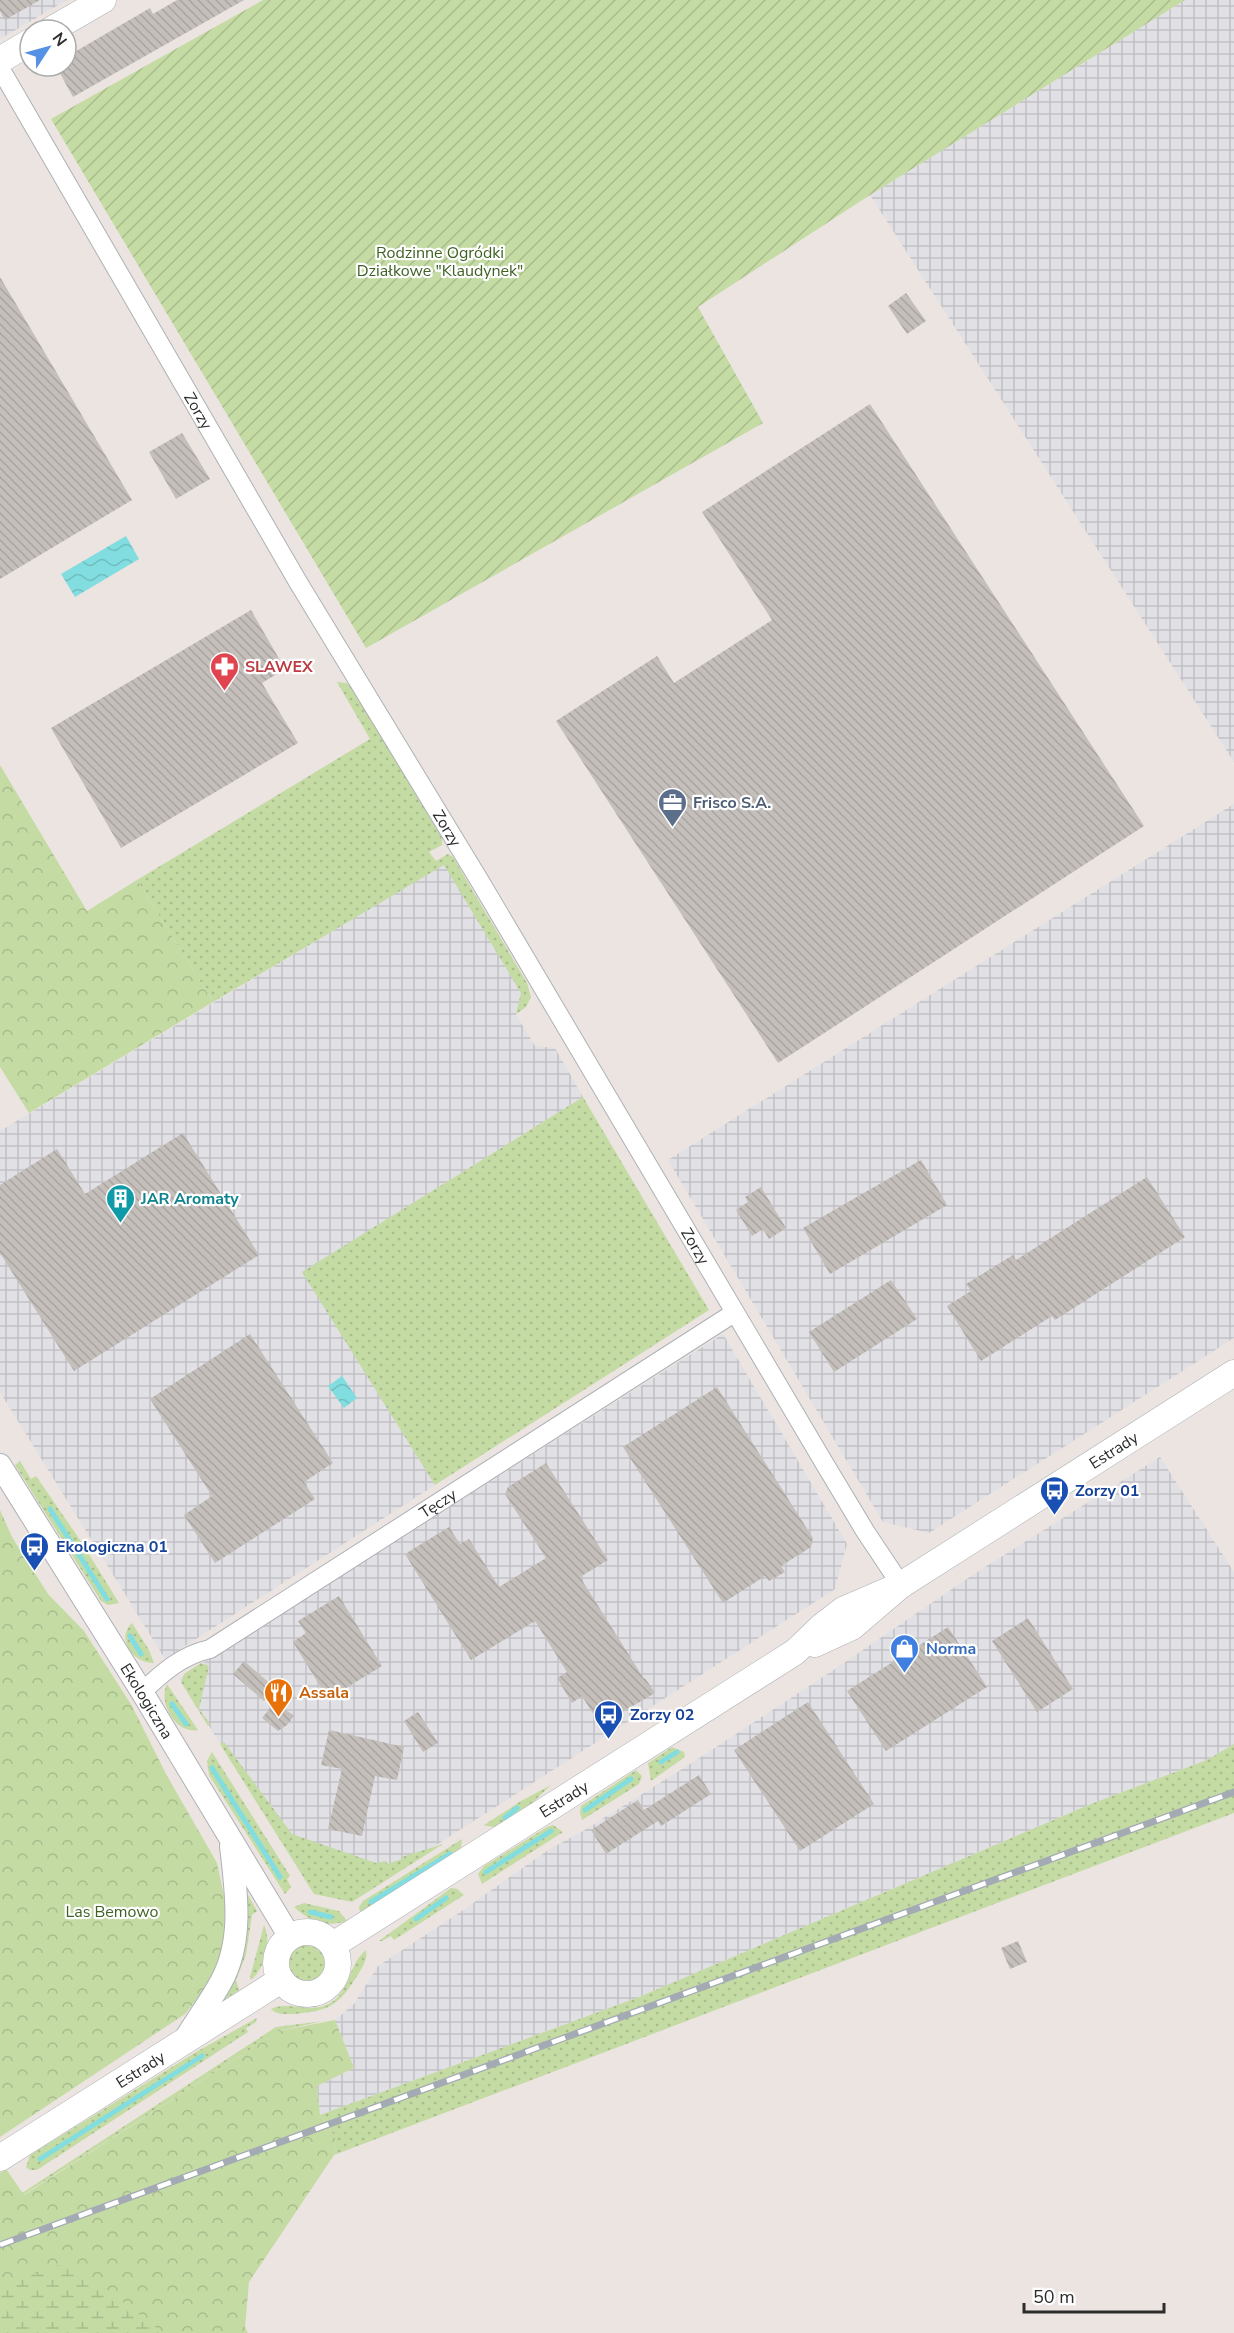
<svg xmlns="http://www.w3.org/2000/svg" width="1234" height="2333" viewBox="0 0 1234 2333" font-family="'Nunito Sans',sans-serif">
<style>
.industrial{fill:url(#industrial-grid)}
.grass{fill:url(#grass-dots)}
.forest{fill:url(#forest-crowns)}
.wetland{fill:url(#wetland-marsh)}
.garden{fill:url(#garden-furrows)}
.water{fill:url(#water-waves)}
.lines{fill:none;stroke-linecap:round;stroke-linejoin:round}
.stream{stroke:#81dde0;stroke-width:5}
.building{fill:url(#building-back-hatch)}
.minor-casing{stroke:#adb1b6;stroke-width:20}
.tertiary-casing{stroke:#adb1b6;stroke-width:24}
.secondary-casing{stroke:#adb1b6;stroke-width:27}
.minor{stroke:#fff;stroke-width:18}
.tertiary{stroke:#fff;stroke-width:22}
.secondary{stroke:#fff;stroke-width:26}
.rail-casing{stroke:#a3aab4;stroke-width:7}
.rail{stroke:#fff;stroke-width:4.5;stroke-dasharray:14;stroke-linecap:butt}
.labels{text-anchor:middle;stroke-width:4.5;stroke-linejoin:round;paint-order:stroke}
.park-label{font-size:16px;fill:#3f6124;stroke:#fff}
.street-label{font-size:16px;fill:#2c2c2c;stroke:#fff}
.health-label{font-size:16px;font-weight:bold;fill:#be3a42;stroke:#fff;text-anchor:start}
.service-label{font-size:16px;font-weight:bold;fill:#4e5e75;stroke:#fff;text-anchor:start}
.culture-label{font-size:16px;font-weight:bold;fill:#0d838f;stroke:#fff;text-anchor:start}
.transit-label{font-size:16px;font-weight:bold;fill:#164399;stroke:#fff;text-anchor:start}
.shop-label{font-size:16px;font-weight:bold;fill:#366cbe;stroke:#fff;text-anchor:start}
.food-label{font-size:16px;font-weight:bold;fill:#c56008;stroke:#fff;text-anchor:start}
</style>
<defs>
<pattern id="industrial-grid" width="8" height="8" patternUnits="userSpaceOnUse" patternTransform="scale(1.5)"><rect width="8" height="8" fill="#e0e0e5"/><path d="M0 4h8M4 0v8" fill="none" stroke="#c0c0c5"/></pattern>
<pattern id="grass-dots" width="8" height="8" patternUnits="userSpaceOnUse" patternTransform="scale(1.5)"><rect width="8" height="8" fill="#c4dba4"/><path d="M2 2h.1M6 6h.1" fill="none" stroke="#a9bc8d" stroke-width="1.8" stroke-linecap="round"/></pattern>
<pattern id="forest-crowns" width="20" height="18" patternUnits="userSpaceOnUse" patternTransform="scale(1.5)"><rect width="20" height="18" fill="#c4dba4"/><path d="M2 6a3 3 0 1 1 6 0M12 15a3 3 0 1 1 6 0" fill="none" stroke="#a9bc8d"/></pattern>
<pattern id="wetland-marsh" width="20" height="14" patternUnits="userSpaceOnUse" patternTransform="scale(1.5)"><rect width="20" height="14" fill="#c4dba4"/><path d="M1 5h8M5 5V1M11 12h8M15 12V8" fill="none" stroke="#a9bc8d"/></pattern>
<pattern id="garden-furrows" width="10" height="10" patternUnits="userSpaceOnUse" patternTransform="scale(1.5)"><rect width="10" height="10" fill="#c4dba4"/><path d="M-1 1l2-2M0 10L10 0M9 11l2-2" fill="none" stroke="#a9bc8d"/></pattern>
<pattern id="water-waves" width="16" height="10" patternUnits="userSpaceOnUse" patternTransform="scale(1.5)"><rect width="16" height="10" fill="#81dde0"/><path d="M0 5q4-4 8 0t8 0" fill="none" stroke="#70bec0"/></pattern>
<pattern id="building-back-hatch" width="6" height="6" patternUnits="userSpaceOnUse" patternTransform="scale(1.5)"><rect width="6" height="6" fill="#c5bfbb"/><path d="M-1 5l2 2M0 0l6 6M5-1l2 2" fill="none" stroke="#a9a4a1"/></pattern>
</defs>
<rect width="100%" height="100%" fill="#ece4e0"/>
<!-- industrial -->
<path class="industrial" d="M 0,0 L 67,0 L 0,39 Z
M 1185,0 L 1234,0 L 1234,762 L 870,195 Z
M 1234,804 L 1234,1338 L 929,1533 L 883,1522 L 668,1160 Z
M 444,864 L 522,994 L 516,1015 L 535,1046 L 555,1048 L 583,1097 L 303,1272 L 435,1485 L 165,1659 L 0,1392 L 0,1131 Z
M 723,1334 L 847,1544 L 835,1589 L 349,1901 L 313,1892 L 179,1678 Z
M 1160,1457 L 1234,1572 L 1234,1744 L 1207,1760 L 1091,1804 L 639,1997 L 320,2115 L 317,2086 L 354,2068 L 335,2020 L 354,2004 L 378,1966 L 459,1913 L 548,1850 L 583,1831 L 698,1759 L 841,1665 L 974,1574 Z"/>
<!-- grass -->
<path class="grass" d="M 337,682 L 347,683 L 352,687 L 442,838 L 442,845 L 429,852 L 436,861 L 448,854 L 453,857 L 527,983 L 531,997 L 526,1007 L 516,1014 L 521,993 L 444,865 L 213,1002 L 137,880 L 370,739 Z
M 583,1097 L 709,1310 L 435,1485 L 302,1272 Z
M 20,1461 L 31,1479 L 36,1476 L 82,1543 L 119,1603 L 108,1605 L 101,1601 L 15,1465 Z
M 132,1623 L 149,1650 L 154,1663 C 134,1664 115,1639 132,1623 Z
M 201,1663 L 209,1666 L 199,1709 L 210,1724 L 208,1726 L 181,1682 L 184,1674 Z
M 167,1684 L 198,1730 C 175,1734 158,1702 167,1684 Z
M 224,1742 L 292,1834 L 376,1863 L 386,1861 L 387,1864 L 402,1859 L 402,1857 L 443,1844 L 352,1902 L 314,1894 L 220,1744 Z
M 1234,1744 L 1234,1813 L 334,2155 L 335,2137 L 320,2115 L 639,1997 L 1091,1804 L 1207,1760 Z
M 672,1747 L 684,1752 L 685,1757 L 651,1781 L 648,1763 Z
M 212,1752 L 290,1876 L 287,1879 L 291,1887 L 285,1894 L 209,1775 L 207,1761 Z
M 636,1770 L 642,1776 L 639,1784 L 582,1820 L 580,1812 L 581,1806 Z
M 551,1785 C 535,1799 507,1835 484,1825 L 521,1801 Z
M 553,1825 L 563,1832 L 482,1884 L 478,1874 L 484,1866 L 547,1827 Z
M 462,1839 L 461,1847 L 457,1852 L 360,1912 L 359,1907 L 363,1901 Z
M 451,1888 L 457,1889 L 464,1895 L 394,1940 L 391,1936 L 382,1941 L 379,1941 Z
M 248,1895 L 257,1911 L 252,1915 L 246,1955 L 236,1980 L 239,1990 L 221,2002 L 245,1896 Z
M 304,1903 L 339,1911 L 347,1921 C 327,1928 309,1921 294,1907 Z
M 264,1925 C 272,1943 265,1968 251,1980 L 250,1977 Z
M287 1964a19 19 0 1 1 38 0a19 19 0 1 1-38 0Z
M 366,1950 C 368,1959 362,1968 357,1976 C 338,2007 328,2011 293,2014 C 284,2014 277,2015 271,2009 C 288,2001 308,2013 326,2005 C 351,1995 347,1965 366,1950 Z
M 257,2018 L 256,2022 L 246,2028 L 248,2032 L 37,2170 L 30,2170 L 26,2167 L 30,2155 L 196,2052 Z
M 323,2021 L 279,2031 L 23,2195 L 22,2193 L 276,2027 Z"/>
<!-- forest -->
<path class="forest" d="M 0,765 L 87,911 L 137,880 L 213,1002 L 29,1113 L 0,1067 Z
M 0,1510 L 12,1537 L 48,1594 L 84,1631 L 132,1706 L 166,1774 L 217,1863 L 226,1905 L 224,1947 L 212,1980 L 185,2014 L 0,2137 Z
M 335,2020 L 354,2068 L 317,2086 L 320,2115 L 335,2137 L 334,2155 L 249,2282 L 245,2327 L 248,2333 L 0,2333 L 0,2173 L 6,2169 L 24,2195 L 279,2031 Z"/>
<!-- wetland -->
<path class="wetland" d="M 70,2261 L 163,2333 L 0,2333 L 0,2285 Z"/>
<!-- garden -->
<path class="garden" d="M 263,0 L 1185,0 L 870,195 L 698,307 L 763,423 L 366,648 L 51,119 Z"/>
<!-- water -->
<path class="water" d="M 126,536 L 139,559 L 75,597 L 61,574 Z
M 342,1376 L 357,1398 L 344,1408 L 328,1386 Z"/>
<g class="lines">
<!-- stream -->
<path class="stream" d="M 50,1509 L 107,1599
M 130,1636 L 141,1654
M 172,1704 L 186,1724
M 661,1762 L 677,1752
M 212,1768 L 280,1877
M 585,1810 L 631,1779
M 505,1818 L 517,1808
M 486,1872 L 551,1831
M 371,1902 L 450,1854
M 310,1912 L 331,1917
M 416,1919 L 446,1898
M 40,2159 L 202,2056"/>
</g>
<!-- building -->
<path class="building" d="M 0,0 L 40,0 L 5,20 L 0,11 Z
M 177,0 L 244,0 L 73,97 L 56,66 L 66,66 L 66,57 L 150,8 L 153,14 Z
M 0,277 L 132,500 L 0,579 Z
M 906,293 L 926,321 L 907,334 L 888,306 Z
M 870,404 L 1144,826 L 778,1063 L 556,721 L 657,656 L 674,683 L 772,620 L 702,512 Z
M 182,433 L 210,479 L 176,499 L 149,452 Z
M 251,610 L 285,669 L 262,683 L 298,743 L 121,848 L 51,728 Z
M 183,1133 L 259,1255 L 74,1371 L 0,1253 L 0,1185 L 57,1149 L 85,1194 Z
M 921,1160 L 947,1205 L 830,1274 L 803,1228 Z
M 1147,1177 L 1185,1237 L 1055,1320 L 1052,1316 L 981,1361 L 947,1306 L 971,1291 L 966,1284 L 1013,1255 L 1016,1260 Z
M 761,1187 L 786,1228 L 769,1239 L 763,1229 L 752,1236 L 736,1210 L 748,1202 L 745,1197 Z
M 891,1280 L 917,1319 L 834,1372 L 809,1332 Z
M 250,1334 L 333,1463 L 304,1482 L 315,1499 L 215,1563 L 184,1515 L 212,1496 L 150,1399 Z
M 717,1387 L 813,1538 L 811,1547 L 781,1566 L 785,1572 L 769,1581 L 765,1576 L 723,1603 L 623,1447 Z
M 546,1463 L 608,1560 L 580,1577 L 644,1679 L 645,1678 L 655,1693 L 600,1725 L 582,1696 L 572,1703 L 557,1678 L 567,1672 L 535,1621 L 471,1660 L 405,1554 L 449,1527 L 460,1544 L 469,1539 L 499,1587 L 546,1558 L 505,1494 L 508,1487 Z
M 339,1596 L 382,1666 L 328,1699 L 293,1642 L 306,1633 L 298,1621 Z
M 1028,1618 L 1073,1689 L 1037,1712 L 992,1641 Z
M 948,1627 L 987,1687 L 886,1751 L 847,1691 Z
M 244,1661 L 275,1688 L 264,1701 L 233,1674 Z
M 275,1702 L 294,1716 L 287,1725 L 278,1731 L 262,1718 Z
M 808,1702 L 874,1804 L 800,1851 L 734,1750 Z
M 418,1712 L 438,1743 L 423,1752 L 404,1721 Z
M 329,1730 L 404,1747 L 397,1780 L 375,1776 L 362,1836 L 328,1829 L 342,1769 L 321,1765 Z
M 699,1775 L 711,1794 L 661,1826 L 658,1821 L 606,1854 L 591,1830 L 638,1800 L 644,1810 Z
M 1018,1941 L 1027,1962 L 1010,1969 L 1001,1948 Z"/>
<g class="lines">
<defs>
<g id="minor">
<path id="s1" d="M 0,68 L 298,582 L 481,883 L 823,1461 L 865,1531 L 901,1585"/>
<path id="s2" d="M 142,1692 C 162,1673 182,1655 210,1649 L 734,1313"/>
</g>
<g id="tertiary">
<path id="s3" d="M 0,1465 L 142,1692 L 290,1937"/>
<path d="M 184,2041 C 196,2021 210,2002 221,1982 C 244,1940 236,1891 231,1846"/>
</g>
<g id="secondary">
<path d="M 51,30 L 103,0"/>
<path d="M 0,60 L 30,42"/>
<path id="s4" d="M 815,1644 L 852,1627 L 901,1585 L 1234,1373"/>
<circle cx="307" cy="1963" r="31"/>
<path id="s5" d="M 333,1945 L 795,1652 L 821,1627 L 843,1610 L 901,1585"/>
<path id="s6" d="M 0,2158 L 281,1980"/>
</g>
</defs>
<!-- minor casing -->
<use href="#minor" class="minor-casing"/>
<!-- tertiary casing -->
<use href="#tertiary" class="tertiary-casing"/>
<!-- secondary casing -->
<use href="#secondary" class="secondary-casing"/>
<!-- minor -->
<use href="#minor" class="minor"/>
<!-- tertiary -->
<use href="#tertiary" class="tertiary"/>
<!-- secondary -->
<use href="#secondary" class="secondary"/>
<defs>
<path id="rail" d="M 0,2245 L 1234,1792"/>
</defs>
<!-- rail casing -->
<use href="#rail" class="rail-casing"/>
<!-- rail -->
<use href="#rail" class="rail"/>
</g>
<!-- icons -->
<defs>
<symbol id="pharmacy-pin" viewBox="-11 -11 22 30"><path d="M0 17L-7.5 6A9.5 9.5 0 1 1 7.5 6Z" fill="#e0444e" stroke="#fff"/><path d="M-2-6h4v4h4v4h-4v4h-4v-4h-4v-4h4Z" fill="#fff"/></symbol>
<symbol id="office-pin" viewBox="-11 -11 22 30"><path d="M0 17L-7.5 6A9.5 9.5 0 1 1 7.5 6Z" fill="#5c6f8a" stroke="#fff"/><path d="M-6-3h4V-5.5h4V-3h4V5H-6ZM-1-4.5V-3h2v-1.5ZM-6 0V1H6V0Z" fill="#fff"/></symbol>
<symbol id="building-pin" viewBox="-11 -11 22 30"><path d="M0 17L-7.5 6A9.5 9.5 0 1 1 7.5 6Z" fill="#0f9aa8" stroke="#fff"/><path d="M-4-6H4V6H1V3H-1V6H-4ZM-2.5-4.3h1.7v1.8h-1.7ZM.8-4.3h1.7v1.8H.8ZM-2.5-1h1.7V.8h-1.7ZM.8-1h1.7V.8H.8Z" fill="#fff"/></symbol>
<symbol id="bus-pin" viewBox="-11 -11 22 30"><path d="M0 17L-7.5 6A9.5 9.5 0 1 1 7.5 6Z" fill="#1a4fb4" stroke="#fff"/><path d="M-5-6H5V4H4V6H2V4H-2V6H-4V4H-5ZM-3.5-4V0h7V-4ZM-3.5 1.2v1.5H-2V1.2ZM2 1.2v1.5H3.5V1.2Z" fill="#fff"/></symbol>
<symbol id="shop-pin" viewBox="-11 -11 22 30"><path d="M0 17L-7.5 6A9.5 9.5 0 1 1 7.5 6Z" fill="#3f7fe0" stroke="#fff"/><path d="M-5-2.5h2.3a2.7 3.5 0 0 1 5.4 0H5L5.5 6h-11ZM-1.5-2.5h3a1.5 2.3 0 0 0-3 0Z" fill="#fff"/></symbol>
<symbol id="restaurant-pin" viewBox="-11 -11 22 30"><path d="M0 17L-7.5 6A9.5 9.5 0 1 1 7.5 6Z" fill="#e8710a" stroke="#fff"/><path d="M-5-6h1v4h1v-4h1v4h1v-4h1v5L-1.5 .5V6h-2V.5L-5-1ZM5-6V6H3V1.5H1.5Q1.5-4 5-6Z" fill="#fff"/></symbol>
</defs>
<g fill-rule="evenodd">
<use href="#pharmacy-pin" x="208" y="650" width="33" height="45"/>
<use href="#office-pin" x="656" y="786" width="33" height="45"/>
<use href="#building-pin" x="104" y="1182" width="33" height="45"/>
<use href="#bus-pin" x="1038" y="1474" width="33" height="45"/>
<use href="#bus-pin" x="18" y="1530" width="33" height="45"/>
<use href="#shop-pin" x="888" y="1632" width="33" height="45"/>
<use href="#restaurant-pin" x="262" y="1676" width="33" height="45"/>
<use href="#bus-pin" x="592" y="1698" width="33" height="45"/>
</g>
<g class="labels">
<!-- park labels -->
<g class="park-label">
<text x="440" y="258">Rodzinne Ogródki<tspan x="440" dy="18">Działkowe "Klaudynek"</tspan></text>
<text x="112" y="1917">Las Bemowo</text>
</g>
<!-- street labels -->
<g class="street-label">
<text dy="6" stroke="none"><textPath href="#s1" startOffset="396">Zorzy</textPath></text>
<text dy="6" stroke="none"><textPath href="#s1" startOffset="882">Zorzy</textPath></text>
<text dy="6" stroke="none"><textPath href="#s1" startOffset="1368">Zorzy</textPath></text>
<text dy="6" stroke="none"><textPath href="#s4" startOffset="357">Estrady</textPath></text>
<text dy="6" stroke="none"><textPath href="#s2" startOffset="352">Tęczy</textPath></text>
<text dy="6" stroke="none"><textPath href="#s3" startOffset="278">Ekologiczna</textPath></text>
<text dy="6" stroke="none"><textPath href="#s5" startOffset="273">Estrady</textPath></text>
<text dy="6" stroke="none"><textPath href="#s6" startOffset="166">Estrady</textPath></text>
</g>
<!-- health labels -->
<g class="health-label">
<text x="245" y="672">SLAWEX</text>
</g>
<!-- service labels -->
<g class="service-label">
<text x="693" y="808">Frisco S.A.</text>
</g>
<!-- culture labels -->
<g class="culture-label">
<text x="141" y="1204">JAR Aromaty</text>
</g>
<!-- transit labels -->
<g class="transit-label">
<text x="1075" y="1496">Zorzy 01</text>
<text x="56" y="1552">Ekologiczna 01</text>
<text x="630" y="1720">Zorzy 02</text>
</g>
<!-- shop labels -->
<g class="shop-label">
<text x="926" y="1654">Norma</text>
</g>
<!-- food labels -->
<g class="food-label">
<text x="299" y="1698">Assala</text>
</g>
</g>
<!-- north arrow -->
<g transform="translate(48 48) rotate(54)"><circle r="28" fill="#ffffff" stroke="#ababab" stroke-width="1.5"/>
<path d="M0-4.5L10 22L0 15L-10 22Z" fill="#5591e4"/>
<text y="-9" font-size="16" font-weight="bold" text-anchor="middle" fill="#2c2c2c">N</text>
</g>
<!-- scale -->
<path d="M1024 2303v9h140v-9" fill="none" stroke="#2c2c2c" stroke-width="3"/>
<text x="1033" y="2303" font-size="18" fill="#2c2c2c" stroke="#ffffff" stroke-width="4.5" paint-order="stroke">50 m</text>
</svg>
